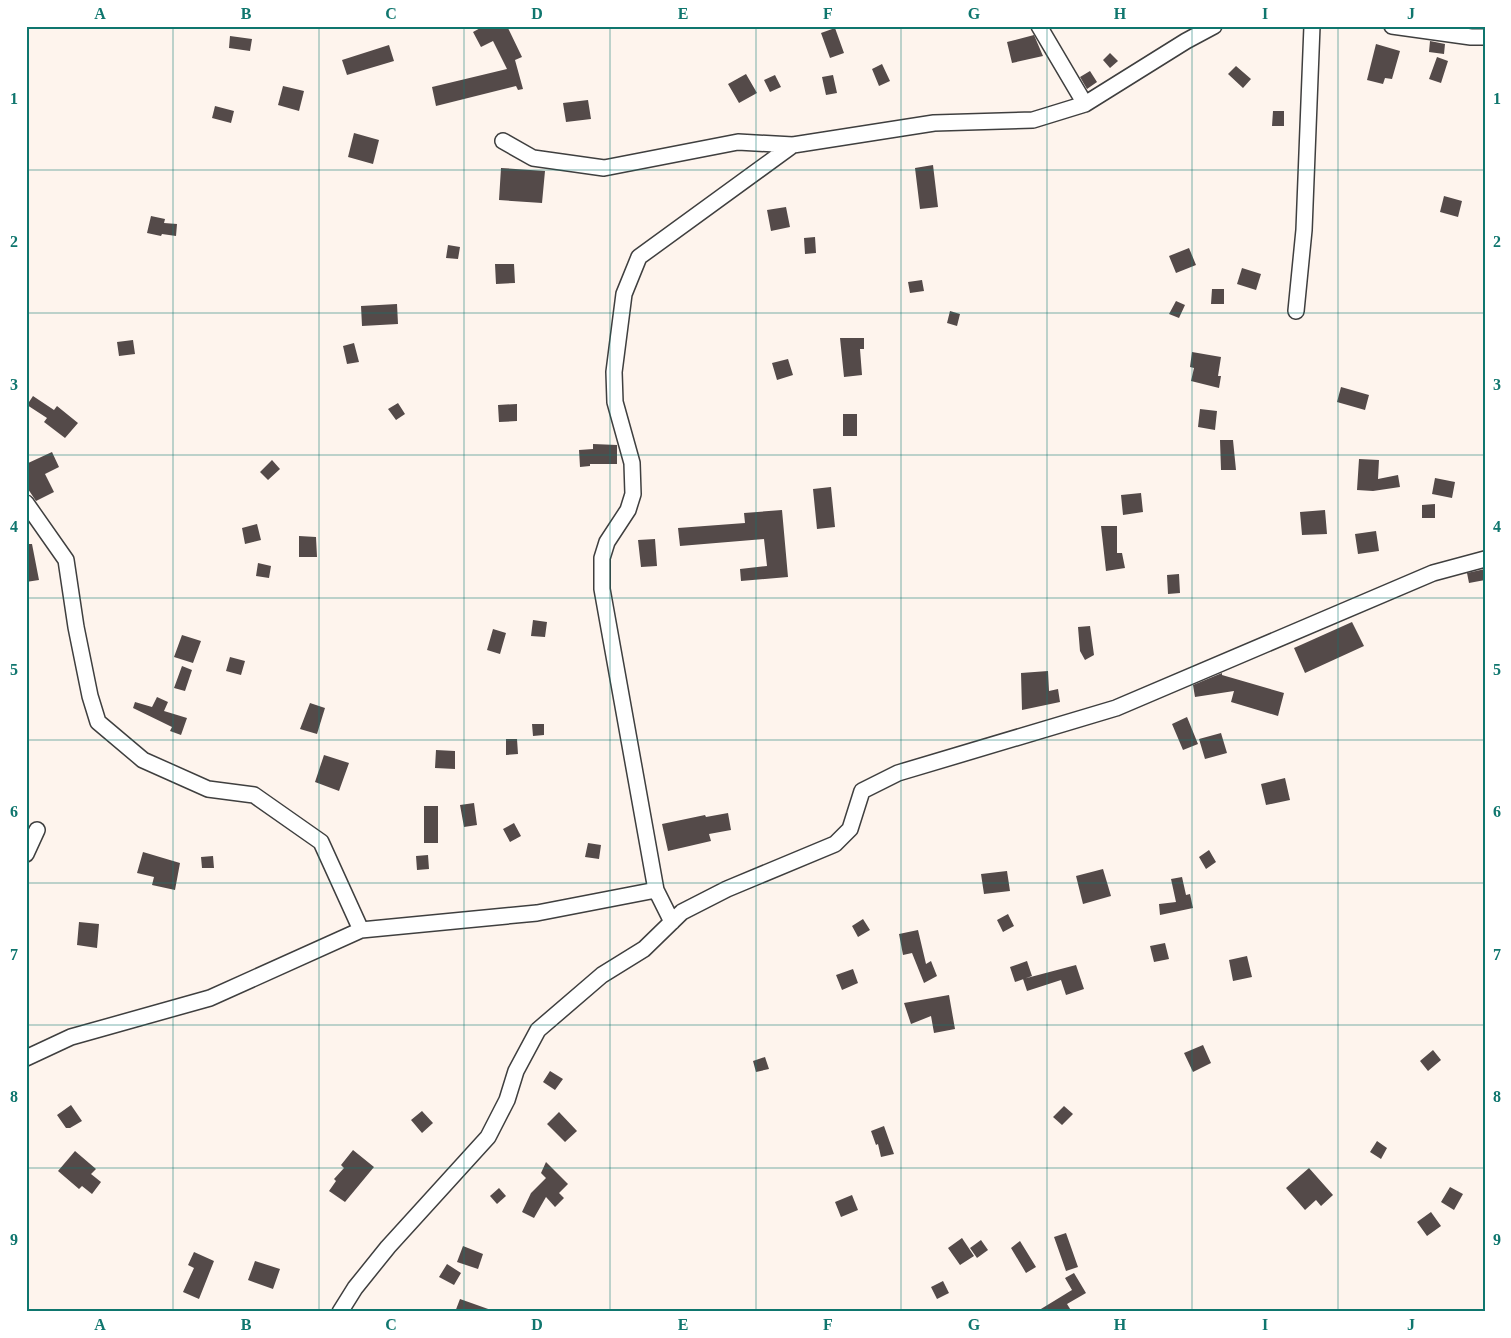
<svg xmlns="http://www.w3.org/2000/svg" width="1511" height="1338" viewBox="0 0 1511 1338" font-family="Georgia,serif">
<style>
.building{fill:#544a49}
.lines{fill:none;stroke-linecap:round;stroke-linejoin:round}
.minor-casing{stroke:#3f3f3f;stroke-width:18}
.minor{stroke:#fff;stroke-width:15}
.grid{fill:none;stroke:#0f766e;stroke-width:1;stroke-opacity:0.55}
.neatline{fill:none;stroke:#0f766e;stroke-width:2}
.grid-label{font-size:16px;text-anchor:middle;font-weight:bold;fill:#0f766e}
</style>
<rect width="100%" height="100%" fill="#fef4ed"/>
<!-- building -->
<path class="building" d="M 484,26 L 507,26 L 522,57 L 515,60 L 523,89 L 518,90 L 516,86 L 436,106 L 432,87 L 507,69 L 493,41 L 481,47 L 473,32 Z
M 835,28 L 844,53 L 830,58 L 821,33 Z
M 1034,35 L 1043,56 L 1012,63 L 1007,42 Z
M 230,36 L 252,39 L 250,51 L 229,48 Z
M 1430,41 L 1445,44 L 1444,54 L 1429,52 Z
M 1376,44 L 1400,51 L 1392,79 L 1385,78 L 1383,84 L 1367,80 Z
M 389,45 L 394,61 L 347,75 L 342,60 Z
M 1110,53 L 1118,61 L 1110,68 L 1103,60 Z
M 1437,57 L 1448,61 L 1441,83 L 1429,79 Z
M 882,64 L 890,81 L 879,86 L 872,69 Z
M 1236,66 L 1251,79 L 1243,88 L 1228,74 Z
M 1090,71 L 1097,82 L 1087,89 L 1080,77 Z
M 746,74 L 757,93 L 739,103 L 728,84 Z
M 775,75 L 781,87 L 770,92 L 764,80 Z
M 833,75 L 837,93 L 826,95 L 822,77 Z
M 283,86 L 304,91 L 299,111 L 278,105 Z
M 588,100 L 591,119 L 566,122 L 563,103 Z
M 215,106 L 234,111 L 231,123 L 212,118 Z
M 1273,111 L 1284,111 L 1284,126 L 1272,126 Z
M 354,133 L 379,140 L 373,164 L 348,157 Z
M 933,165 L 938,207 L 920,209 L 915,168 Z
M 501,168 L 545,171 L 542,203 L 499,200 Z
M 1444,196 L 1462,201 L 1458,217 L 1440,212 Z
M 786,207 L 790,227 L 771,231 L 767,210 Z
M 151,216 L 165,219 L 164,223 L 177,224 L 176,236 L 162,234 L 161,236 L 147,233 Z
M 815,237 L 816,253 L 805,254 L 804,238 Z
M 448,245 L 460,247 L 458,259 L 446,258 Z
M 1189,248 L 1196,265 L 1176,273 L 1169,256 Z
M 495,264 L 514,264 L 515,283 L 496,284 Z
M 1242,268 L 1261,274 L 1256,290 L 1237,284 Z
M 922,280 L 924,291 L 910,293 L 908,282 Z
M 1212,289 L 1224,289 L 1224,304 L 1211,304 Z
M 1176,301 L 1185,305 L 1179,318 L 1169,314 Z
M 397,304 L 398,324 L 362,326 L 361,306 Z
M 950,311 L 960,314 L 957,326 L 947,323 Z
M 840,338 L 864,338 L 864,349 L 860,349 L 862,375 L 844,377 Z
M 133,340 L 135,354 L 119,356 L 117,342 Z
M 354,343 L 359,362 L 347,364 L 343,346 Z
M 1192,352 L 1221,357 L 1218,376 L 1221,376 L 1219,388 L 1191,381 L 1194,368 L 1190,367 Z
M 788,359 L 793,375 L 777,380 L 772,363 Z
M 1341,387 L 1369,395 L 1365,410 L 1337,402 Z
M 33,396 L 54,410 L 57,406 L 78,423 L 65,438 L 44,422 L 47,418 L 27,405 Z
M 398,403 L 405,414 L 396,420 L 388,409 Z
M 517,404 L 517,421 L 499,422 L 498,405 Z
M 1200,409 L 1217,411 L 1215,430 L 1198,427 Z
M 843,414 L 857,414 L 857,436 L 843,436 Z
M 1220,440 L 1233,440 L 1236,470 L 1221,470 Z
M 593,444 L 617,445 L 617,464 L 590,464 L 590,466 L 580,467 L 579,450 L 593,449 Z
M 52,452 L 59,467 L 45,474 L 54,492 L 36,501 L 26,486 L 26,464 Z
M 1359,459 L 1379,460 L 1378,479 L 1398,475 L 1400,487 L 1373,491 L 1357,490 Z
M 272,460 L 280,469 L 268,480 L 260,472 Z
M 1435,478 L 1455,482 L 1452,498 L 1432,494 Z
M 831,487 L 835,527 L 817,529 L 813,489 Z
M 1141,493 L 1143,512 L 1123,515 L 1121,495 Z
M 1435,504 L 1435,518 L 1422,518 L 1422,505 Z
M 782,510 L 788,577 L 741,581 L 740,569 L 767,566 L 764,539 L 680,546 L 678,528 L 745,523 L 744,513 Z
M 1325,510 L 1327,534 L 1302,535 L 1300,512 Z
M 257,524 L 261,540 L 245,544 L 242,528 Z
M 1101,526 L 1117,526 L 1117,553 L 1122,553 L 1125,568 L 1106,571 Z
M 1376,531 L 1379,551 L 1358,554 L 1355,534 Z
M 299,536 L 316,537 L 317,557 L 299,557 Z
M 655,539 L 657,566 L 641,567 L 638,540 Z
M 26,544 L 32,544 L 39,580 L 26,582 Z
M 258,563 L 271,566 L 269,578 L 256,576 Z
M 1485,569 L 1485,580 L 1469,583 L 1467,573 Z
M 1179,574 L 1180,593 L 1168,594 L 1167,575 Z
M 533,620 L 547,622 L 545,637 L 531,636 Z
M 1352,622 L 1364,646 L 1305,673 L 1294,648 Z
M 1090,626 L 1094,655 L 1085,660 L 1080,651 L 1078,627 Z
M 493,629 L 506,633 L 500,654 L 487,650 Z
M 182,635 L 201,641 L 193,663 L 174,657 Z
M 230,657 L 245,661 L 241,675 L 226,671 Z
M 182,666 L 192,670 L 185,691 L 174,688 Z
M 1048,671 L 1049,691 L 1058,689 L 1060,702 L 1022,710 L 1021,673 Z
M 1222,673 L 1222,675 L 1284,693 L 1278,716 L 1231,702 L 1234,691 L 1195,697 L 1193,685 Z
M 157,697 L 168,702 L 164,711 L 187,718 L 181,735 L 170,731 L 172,727 L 133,708 L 135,702 L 152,707 Z
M 310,703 L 325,708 L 317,734 L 300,729 Z
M 1187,717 L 1198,744 L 1183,750 L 1172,724 Z
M 532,724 L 544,724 L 544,735 L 533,736 Z
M 1221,733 L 1227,753 L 1205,759 L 1199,739 Z
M 506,739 L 517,739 L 518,754 L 506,755 Z
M 436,750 L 455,751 L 455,769 L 435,768 Z
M 324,755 L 349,763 L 339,791 L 315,782 Z
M 1285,778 L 1290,800 L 1266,805 L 1261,784 Z
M 474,803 L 477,825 L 464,827 L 460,805 Z
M 424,806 L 438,806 L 438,843 L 424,843 Z
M 728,813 L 731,830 L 709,834 L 711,841 L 668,851 L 662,824 L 705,815 L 706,817 Z
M 514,823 L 521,836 L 510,842 L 503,829 Z
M 588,843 L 601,845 L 599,859 L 585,857 Z
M 1209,850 L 1216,862 L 1206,869 L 1199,857 Z
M 143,852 L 180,863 L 175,890 L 152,885 L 154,877 L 137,873 Z
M 428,855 L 429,869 L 417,870 L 416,856 Z
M 213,856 L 214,868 L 202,868 L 201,857 Z
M 1103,869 L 1111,896 L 1083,904 L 1076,876 Z
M 1007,871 L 1010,891 L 984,894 L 981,874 Z
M 1182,877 L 1186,895 L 1190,894 L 1193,908 L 1160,915 L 1159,904 L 1176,902 L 1171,879 Z
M 1008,914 L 1014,926 L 1003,932 L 997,920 Z
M 863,919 L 870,930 L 858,937 L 852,926 Z
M 79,922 L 99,924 L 97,948 L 77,945 Z
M 918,930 L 926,964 L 931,961 L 937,976 L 924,983 L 912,953 L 903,955 L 899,934 Z
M 1165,943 L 1169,959 L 1154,962 L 1150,946 Z
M 1247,956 L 1252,977 L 1233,981 L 1229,960 Z
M 1027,961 L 1032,976 L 1015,982 L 1010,967 Z
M 1076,965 L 1084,989 L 1066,995 L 1061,980 L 1027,991 L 1023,979 Z
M 853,969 L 858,983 L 842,990 L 836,975 Z
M 949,995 L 955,1029 L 934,1033 L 931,1016 L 911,1024 L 904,1003 Z
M 1203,1045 L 1211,1063 L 1193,1072 L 1184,1053 Z
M 1433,1050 L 1441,1060 L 1428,1071 L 1420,1061 Z
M 765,1057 L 769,1069 L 756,1072 L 753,1061 Z
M 550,1071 L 563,1079 L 555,1090 L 543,1082 Z
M 71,1105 L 82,1121 L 70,1128 L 66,1128 L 57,1115 Z
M 1064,1106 L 1073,1114 L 1062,1125 L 1053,1117 Z
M 422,1111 L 433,1123 L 422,1133 L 411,1120 Z
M 559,1112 L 577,1131 L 565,1142 L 547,1124 Z
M 884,1126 L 894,1154 L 881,1157 L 878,1144 L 876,1145 L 871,1131 Z
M 1377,1141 L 1387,1148 L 1381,1159 L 1370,1152 Z
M 353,1150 L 374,1167 L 345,1202 L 329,1191 L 336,1181 L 334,1179 L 344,1168 L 341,1165 Z
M 75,1151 L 96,1169 L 91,1174 L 101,1182 L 92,1194 L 82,1186 L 79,1189 L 58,1171 Z
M 546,1162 L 568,1184 L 559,1193 L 564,1198 L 555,1207 L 546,1197 L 534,1218 L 522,1212 L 531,1193 L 546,1178 L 541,1173 Z
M 1309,1168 L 1333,1195 L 1321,1206 L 1316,1200 L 1305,1210 L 1286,1188 Z
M 1450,1187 L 1463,1194 L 1454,1210 L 1441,1202 Z
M 499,1188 L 506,1196 L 497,1204 L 490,1196 Z
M 852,1195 L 858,1210 L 841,1217 L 835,1202 Z
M 1431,1212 L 1441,1226 L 1427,1236 L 1417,1222 Z
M 1066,1233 L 1078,1267 L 1066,1271 L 1054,1237 Z
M 962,1238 L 974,1256 L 960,1265 L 948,1248 Z
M 981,1240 L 988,1250 L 977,1258 L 970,1248 Z
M 1020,1241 L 1036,1267 L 1026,1273 L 1011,1248 Z
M 463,1246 L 483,1254 L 478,1269 L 457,1262 Z
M 194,1252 L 214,1261 L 199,1299 L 183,1292 L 194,1268 L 188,1265 Z
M 255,1261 L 280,1269 L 273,1289 L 248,1280 Z
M 447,1264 L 461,1273 L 454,1285 L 439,1277 Z
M 1074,1273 L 1086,1293 L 1067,1304 L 1072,1312 L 1036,1312 L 1072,1290 L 1065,1278 Z
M 943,1281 L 949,1293 L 937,1299 L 931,1287 Z
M 460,1299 L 491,1310 L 491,1312 L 455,1312 Z"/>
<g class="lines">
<defs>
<path id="minor" d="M 1039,26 L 1085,104
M 1392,26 L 1471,37 L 1485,37
M 503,141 L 533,158 L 604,168 L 738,142 L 793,145
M 1296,311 L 1304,230 L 1312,26
M 26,503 L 66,560 L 76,627 L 90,696 L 98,722 L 143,760 L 208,789 L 254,795 L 321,842 L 361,930
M 26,854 L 37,830
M 672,922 L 656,890 L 602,589 L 602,558 L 607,542 L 628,510 L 633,494 L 632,463 L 615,402 L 614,372 L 624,294 L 639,257 L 793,145 L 934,123 L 1033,120 L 1085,104 L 1186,41 L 1214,26
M 26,1058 L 71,1037 L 210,998 L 361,930 L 537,913 L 656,890
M 340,1312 L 355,1288 L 388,1247 L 488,1137 L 507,1100 L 516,1071 L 538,1030 L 602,975 L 644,949 L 682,912 L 727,889 L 835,844 L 850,829 L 862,791 L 898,773 L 1116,708 L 1433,573 L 1485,559"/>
</defs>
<!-- minor casing -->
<use href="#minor" class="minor-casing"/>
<!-- minor -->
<use href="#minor" class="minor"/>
</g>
<!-- grid -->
<path class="grid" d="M 173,26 L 173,1312M 319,26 L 319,1312M 464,26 L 464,1312M 610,26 L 610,1312M 756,26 L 756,1312M 901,26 L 901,1312M 1047,26 L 1047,1312M 1192,26 L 1192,1312M 1338,26 L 1338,1312M 26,170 L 1485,170M 26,313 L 1485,313M 26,455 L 1485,455M 26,598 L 1485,598M 26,740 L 1485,740M 26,883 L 1485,883M 26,1025 L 1485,1025M 26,1168 L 1485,1168"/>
<!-- border -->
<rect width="1511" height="1338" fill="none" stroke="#ffffff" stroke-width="55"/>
<rect x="28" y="28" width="1456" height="1282" class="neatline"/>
<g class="grid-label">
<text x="100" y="19">A</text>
<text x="246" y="19">B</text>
<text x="391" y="19">C</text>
<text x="537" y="19">D</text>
<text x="683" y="19">E</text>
<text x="828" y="19">F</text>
<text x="974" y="19">G</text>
<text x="1120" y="19">H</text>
<text x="1265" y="19">I</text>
<text x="1411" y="19">J</text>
<text x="14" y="104">1</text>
<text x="1497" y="104">1</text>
<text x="14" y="247">2</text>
<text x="1497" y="247">2</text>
<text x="14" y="390">3</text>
<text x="1497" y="390">3</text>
<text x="14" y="532">4</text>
<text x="1497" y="532">4</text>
<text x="14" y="675">5</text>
<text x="1497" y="675">5</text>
<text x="14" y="817">6</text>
<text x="1497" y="817">6</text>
<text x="14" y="960">7</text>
<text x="1497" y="960">7</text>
<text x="14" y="1102">8</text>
<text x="1497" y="1102">8</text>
<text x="14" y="1245">9</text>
<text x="1497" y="1245">9</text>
<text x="100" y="1330">A</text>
<text x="246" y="1330">B</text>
<text x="391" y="1330">C</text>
<text x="537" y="1330">D</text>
<text x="683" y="1330">E</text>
<text x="828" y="1330">F</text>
<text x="974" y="1330">G</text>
<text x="1120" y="1330">H</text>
<text x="1265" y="1330">I</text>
<text x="1411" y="1330">J</text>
</g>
</svg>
